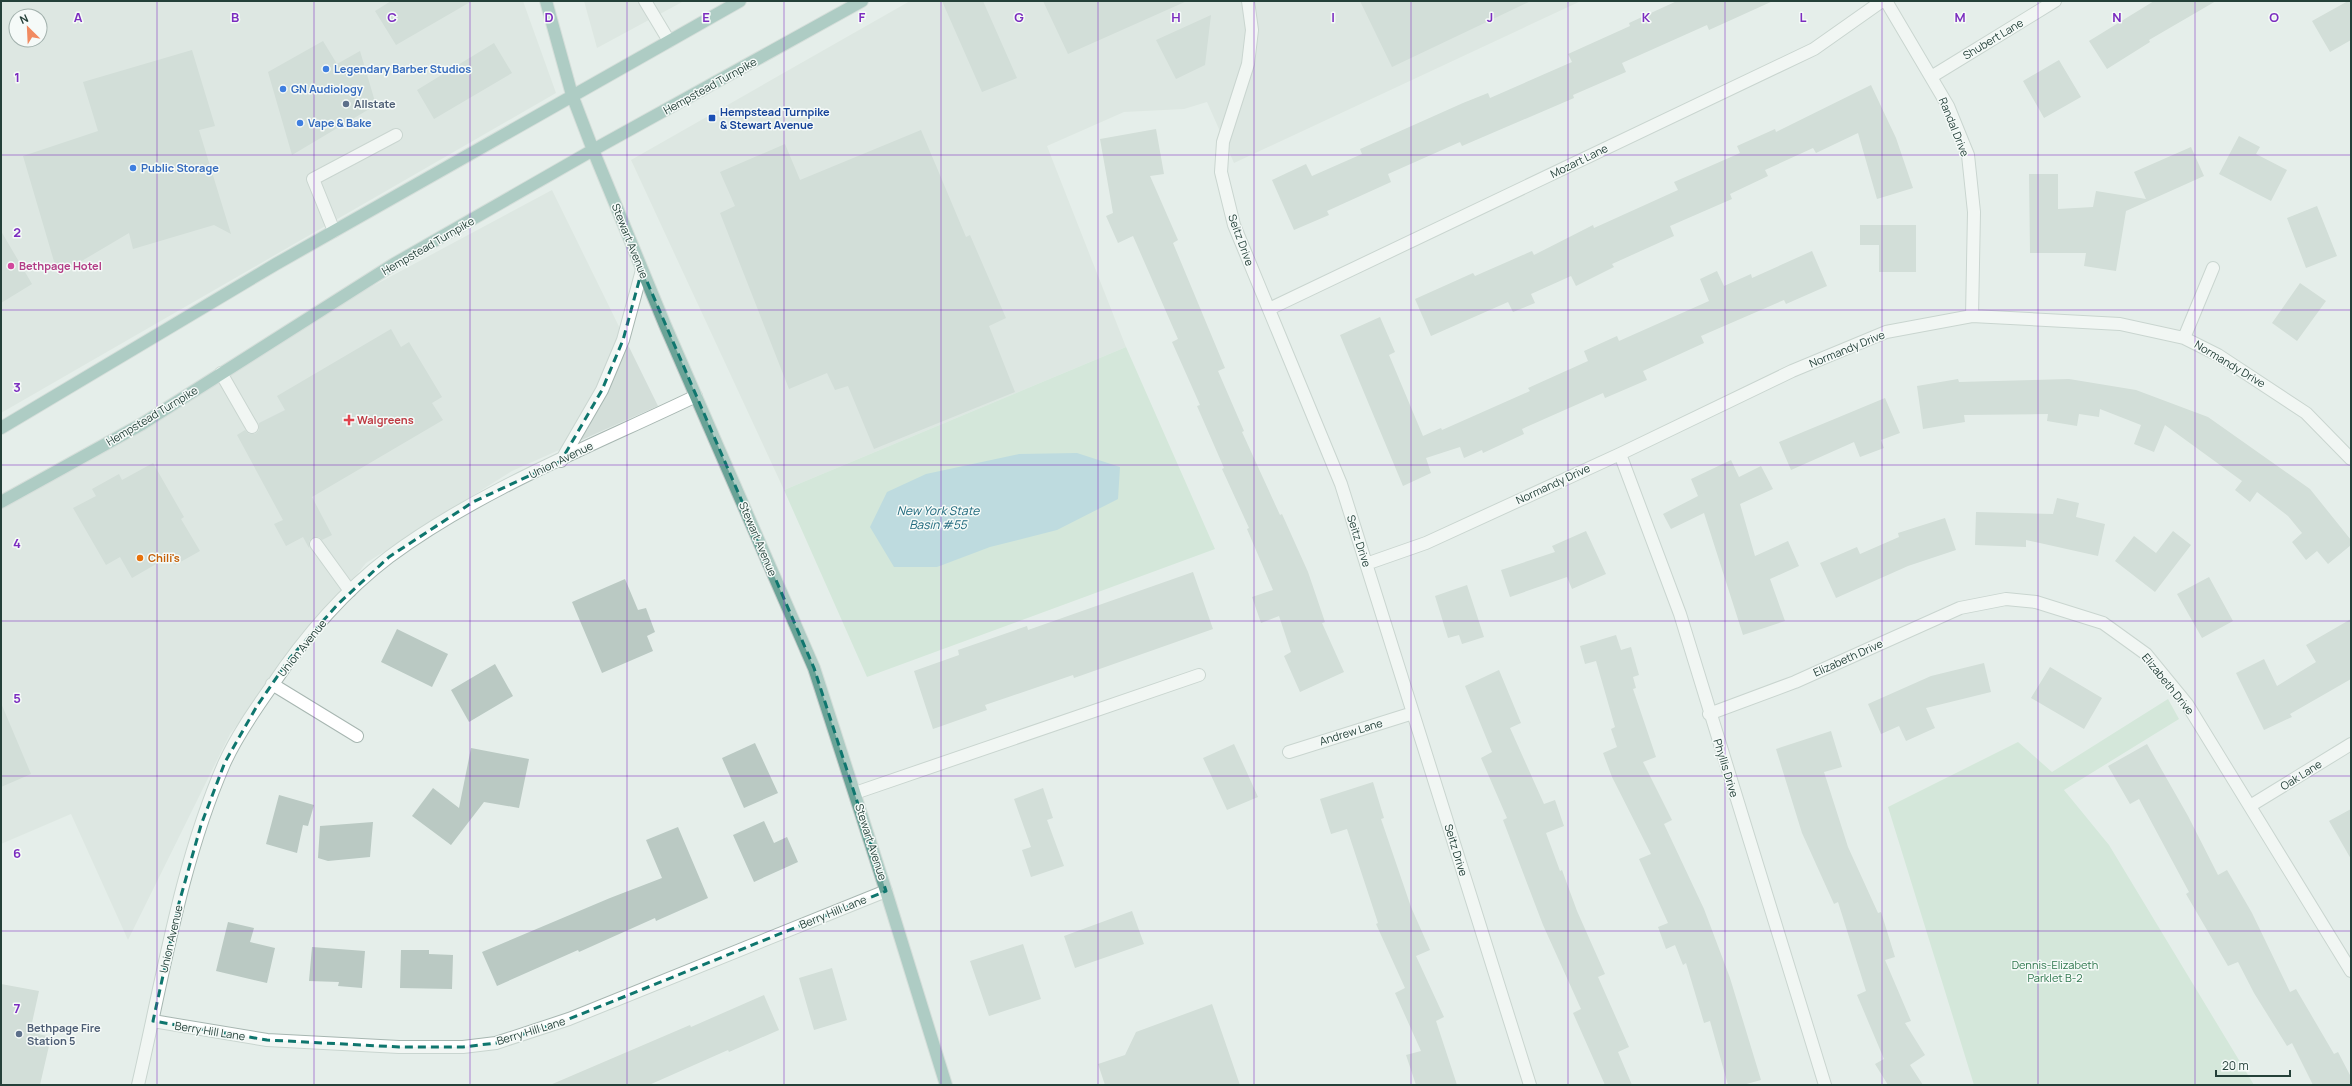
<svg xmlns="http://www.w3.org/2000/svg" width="2352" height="1086" viewBox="0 0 2352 1086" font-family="Manrope,sans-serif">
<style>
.built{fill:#d3ded9;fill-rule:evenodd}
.green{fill:#bedec8}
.water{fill:#8ec4d2}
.building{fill:#bac9c3}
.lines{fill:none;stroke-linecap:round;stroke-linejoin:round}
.minor-casing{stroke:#a7b6b1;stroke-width:14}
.major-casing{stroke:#c2cac8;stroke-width:14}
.minor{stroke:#fff;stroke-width:12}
.major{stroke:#6aa397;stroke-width:12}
.marked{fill:none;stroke:#0f766e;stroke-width:3;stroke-dasharray:8 5;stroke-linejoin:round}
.grid{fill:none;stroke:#7b2cbf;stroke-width:1;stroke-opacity:0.55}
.shop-dot{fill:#3f7fe0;stroke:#f5faf8;stroke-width:1.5}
.service-dot{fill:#5c6f8a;stroke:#f5faf8;stroke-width:1.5}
.transit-dot{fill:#1a4fb4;stroke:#f5faf8;stroke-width:1.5}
.hotel-dot{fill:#d1479c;stroke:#f5faf8;stroke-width:1.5}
.health-dot{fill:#e0444e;stroke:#f5faf8;stroke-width:1.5}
.food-dot{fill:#e8710a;stroke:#f5faf8;stroke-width:1.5}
.labels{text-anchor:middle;stroke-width:3;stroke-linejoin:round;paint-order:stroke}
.street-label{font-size:11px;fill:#244039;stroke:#f5faf8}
.shop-label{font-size:11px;font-weight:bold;fill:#366cbe;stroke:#f5faf8;text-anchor:start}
.service-label{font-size:11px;font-weight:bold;fill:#4e5e75;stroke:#f5faf8;text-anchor:start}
.transit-label{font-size:11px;font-weight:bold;fill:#164399;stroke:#f5faf8;text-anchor:start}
.hotel-label{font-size:11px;font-weight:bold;fill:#b23c85;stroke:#f5faf8;text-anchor:start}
.health-label{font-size:11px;font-weight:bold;fill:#be3a42;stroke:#f5faf8;text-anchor:start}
.food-label{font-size:11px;font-weight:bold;fill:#c56008;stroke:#f5faf8;text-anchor:start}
.park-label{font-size:11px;fill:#2e774d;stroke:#f5faf8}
.water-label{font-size:12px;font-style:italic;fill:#1e687c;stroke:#f5faf8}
.grid-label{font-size:13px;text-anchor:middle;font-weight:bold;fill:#7b2cbf;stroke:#f5faf8;stroke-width:3;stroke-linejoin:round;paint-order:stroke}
</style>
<rect width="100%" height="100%" fill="#e5eeea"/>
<!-- built -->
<path class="built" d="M 1,1 L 523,1 L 556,93 L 1,413 ZM 16,16 L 40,16 L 40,40 L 16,40 Z
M 584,1 L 684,1 L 597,48 Z
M 910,1 L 1581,1 L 1234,163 L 1207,102 L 1184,109 L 1124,112 L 1047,146 L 1126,347 L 784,490 L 631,160 Z
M 552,190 L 658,406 L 512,471 L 366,563 L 230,734 L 128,940 L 71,814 L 1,844 L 1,510 L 287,332 Z"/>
<!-- green -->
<path class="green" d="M 1126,347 L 1215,549 L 867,677 L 784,490 Z
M 2168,699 L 2179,719 L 2064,790 L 2109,845 L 2254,1085 L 1974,1085 L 1888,807 L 2018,742 L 2052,772 Z"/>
<!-- water -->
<path class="water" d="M 1077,453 L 1120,467 L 1118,499 L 1057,530 L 990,547 L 937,567 L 894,567 L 870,527 L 887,492 L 926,474 L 1019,454 Z"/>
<!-- building -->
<path class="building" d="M 391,1 L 472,1 L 396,45 L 375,11 Z
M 942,1 L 983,1 L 1017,78 L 982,92 Z
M 1043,1 L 1187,1 L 1068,54 Z
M 1360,1 L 1531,1 L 1392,67 Z
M 1677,1 L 1773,1 L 1709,30 L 1707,25 L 1622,63 L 1626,72 L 1573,95 L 1574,98 L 1462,146 L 1460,142 L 1388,174 L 1391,182 L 1327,211 L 1329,215 L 1294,230 L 1272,180 L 1306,164 L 1312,176 L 1362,154 L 1360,149 L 1463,103 L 1488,93 L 1490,98 L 1572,62 L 1568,54 L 1630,26 L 1629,23 Z
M 2154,1 L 2216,1 L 2149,40 L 2150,42 L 2107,69 L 2089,41 Z
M 2348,1 L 2351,1 L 2351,40 L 2330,52 L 2312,21 Z
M 1211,15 L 1205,65 L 1176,79 L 1156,40 Z
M 323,41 L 337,64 L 360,51 L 376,105 L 292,155 L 268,72 Z
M 494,43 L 512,73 L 434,119 L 417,90 Z
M 192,50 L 215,126 L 199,130 L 231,234 L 214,225 L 133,249 L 129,233 L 58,275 L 23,156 L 98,131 L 83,82 Z
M 2059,60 L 2081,97 L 2044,118 L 2023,81 Z
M 1871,85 L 1896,138 L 1913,188 L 1877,199 L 1858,133 L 1816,153 L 1813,148 L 1765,170 L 1768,176 L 1730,194 L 1732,199 L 1670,226 L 1674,236 L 1612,264 L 1614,267 L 1576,286 L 1571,276 L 1531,294 L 1535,303 L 1513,312 L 1508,302 L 1431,336 L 1415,299 L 1473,273 L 1475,276 L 1532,251 L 1534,255 L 1593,225 L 1594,228 L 1678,190 L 1674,182 L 1740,153 L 1737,146 L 1775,129 L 1776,132 Z
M 1156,129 L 1164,174 L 1150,176 L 1178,240 L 1173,243 L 1225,368 L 1218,371 L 1244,431 L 1242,432 L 1280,515 L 1282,514 L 1308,572 L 1325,622 L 1322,623 L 1344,672 L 1300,692 L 1284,656 L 1291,652 L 1279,616 L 1261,623 L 1252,597 L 1273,590 L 1247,529 L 1249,528 L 1222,469 L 1224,468 L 1197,406 L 1200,405 L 1172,342 L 1178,339 L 1133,236 L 1118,243 L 1106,216 L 1113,213 L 1100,139 Z
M 921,130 L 966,237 L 970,235 L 1006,318 L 989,326 L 1015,392 L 874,449 L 848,386 L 835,390 L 827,373 L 789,389 L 720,213 L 735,206 L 720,172 L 785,144 L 800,180 Z
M 2239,136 L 2260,147 L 2256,154 L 2287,170 L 2271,201 L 2219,174 Z
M 2191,147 L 2204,176 L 2126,211 L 2116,271 L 2084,266 L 2086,253 L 2030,253 L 2029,174 L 2058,174 L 2058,209 L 2093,207 L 2096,191 L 2146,199 L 2134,172 Z
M 2317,206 L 2337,256 L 2306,268 L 2287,218 Z
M 1860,225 L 1916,225 L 1916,272 L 1879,272 L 1879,245 L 1860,245 Z
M 1,231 L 32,284 L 1,303 Z
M 1812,251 L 1827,286 L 1786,304 L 1784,300 L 1701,336 L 1704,343 L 1643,371 L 1647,380 L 1605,398 L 1603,393 L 1522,429 L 1524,434 L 1483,453 L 1482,450 L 1464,458 L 1460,447 L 1426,458 L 1431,473 L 1403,486 L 1340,335 L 1380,317 L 1395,352 L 1389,355 L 1423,436 L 1441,428 L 1442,430 L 1530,391 L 1528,388 L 1588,361 L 1584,351 L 1617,336 L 1619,341 L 1709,301 L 1700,279 L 1717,271 L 1724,286 L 1751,274 L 1752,278 Z
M 2300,283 L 2326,301 L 2297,341 L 2272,323 Z
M 391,329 L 401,347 L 409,342 L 442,397 L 432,403 L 443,420 L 312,497 L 332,535 L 322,540 L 319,537 L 312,538 L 309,541 L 309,548 L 303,537 L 286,546 L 274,524 L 283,520 L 237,435 L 245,430 L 249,434 L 255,434 L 259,430 L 259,423 L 285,410 L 277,396 Z
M 1958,379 L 1959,382 L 2069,379 L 2136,390 L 2208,417 L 2310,489 L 2351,540 L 2351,545 L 2328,564 L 2317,551 L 2306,560 L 2292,542 L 2302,533 L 2288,516 L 2257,492 L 2250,502 L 2235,490 L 2242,481 L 2165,425 L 2154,452 L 2134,444 L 2141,425 L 2100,409 L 2099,417 L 2079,414 L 2077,426 L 2047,421 L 2048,414 L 1964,415 L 1965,422 L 1923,429 L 1917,386 Z
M 1885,398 L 1900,433 L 1881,440 L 1884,448 L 1860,457 L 1854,442 L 1791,470 L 1779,442 Z
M 1731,460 L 1739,477 L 1761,466 L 1773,489 L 1740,504 L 1755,556 L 1788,541 L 1799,566 L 1770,579 L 1785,621 L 1743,635 L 1704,513 L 1671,529 L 1663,514 L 1698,496 L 1691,479 Z
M 153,463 L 184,517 L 181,519 L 200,551 L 175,565 L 170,556 L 132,578 L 120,557 L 106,565 L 73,508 L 96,496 L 92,489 L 119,474 L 122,480 Z
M 2057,498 L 2079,503 L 2076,517 L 2105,524 L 2098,556 L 2026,540 L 2026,547 L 1975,545 L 1976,512 L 2053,514 Z
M 1945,518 L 1956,550 L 1908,566 L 1836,598 L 1820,563 L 1857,547 L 1860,554 L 1899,537 L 1898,533 Z
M 1586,531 L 1606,574 L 1572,589 L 1567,577 L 1510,597 L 1501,570 L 1555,552 L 1552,546 Z
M 2173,531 L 2191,545 L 2155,592 L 2115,561 L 2134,536 L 2156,553 Z
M 1193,572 L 1213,629 L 1074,678 L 1073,675 L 985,705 L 987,710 L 933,729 L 914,671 L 959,655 L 958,650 L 1027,626 L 1028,630 Z
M 2209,577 L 2233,621 L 2202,638 L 2177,594 Z
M 625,579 L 638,610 L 646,608 L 655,632 L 647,636 L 653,651 L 602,673 L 572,602 Z
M 1467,585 L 1484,637 L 1462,644 L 1459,635 L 1448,638 L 1435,596 Z
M 2351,619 L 2351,679 L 2290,714 L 2292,717 L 2264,730 L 2236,673 L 2264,659 L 2277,686 L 2316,662 L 2306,645 Z
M 397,629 L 448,654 L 432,687 L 381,662 Z
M 1616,635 L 1621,650 L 1631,647 L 1639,675 L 1633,677 L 1636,688 L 1633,689 L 1656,757 L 1643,762 L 1672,820 L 1664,824 L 1704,909 L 1730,978 L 1761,1080 L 1743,1085 L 1728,1085 L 1710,1021 L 1704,1023 L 1686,963 L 1683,965 L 1675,945 L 1666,949 L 1658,927 L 1668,923 L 1639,859 L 1651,854 L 1612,777 L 1603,753 L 1617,747 L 1611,729 L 1615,727 L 1596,661 L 1585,664 L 1580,646 Z
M 1984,663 L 1991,692 L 1926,708 L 1935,728 L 1906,741 L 1899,726 L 1881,734 L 1868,704 L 1931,676 Z
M 495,664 L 513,696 L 469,722 L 451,690 Z
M 2050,667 L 2102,698 L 2084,729 L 2031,698 Z
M 1499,670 L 1521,723 L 1510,728 L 1544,804 L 1555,800 L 1564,826 L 1546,833 L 1560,871 L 1562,870 L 1577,911 L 1605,974 L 1598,977 L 1629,1047 L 1618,1052 L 1632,1085 L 1605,1085 L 1573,1013 L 1581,1009 L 1543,925 L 1503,820 L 1507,818 L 1481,758 L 1492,752 L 1465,686 Z
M 1,703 L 31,774 L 1,787 Z
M 1831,731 L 1842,767 L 1824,772 L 1848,847 L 1878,913 L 1881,912 L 1895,957 L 1885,960 L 1911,1021 L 1905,1023 L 1925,1055 L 1910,1065 L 1923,1085 L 1888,1085 L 1875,1064 L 1884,1059 L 1857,995 L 1866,991 L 1838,902 L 1834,904 L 1802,833 L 1776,749 Z
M 755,743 L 778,793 L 744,808 L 722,758 Z
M 1234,744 L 1258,797 L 1227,810 L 1203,758 Z
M 2147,744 L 2188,816 L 2218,875 L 2227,870 L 2252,913 L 2290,992 L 2296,989 L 2334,1054 L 2338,1052 L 2351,1077 L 2351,1085 L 2313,1085 L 2292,1043 L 2287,1046 L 2254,993 L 2238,962 L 2228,966 L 2186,894 L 2189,892 L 2139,799 L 2130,804 L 2108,766 Z
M 471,748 L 529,759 L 519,808 L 484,802 L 451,845 L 412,816 L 433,788 L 459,808 Z
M 1373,782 L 1384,818 L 1381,819 L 1411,907 L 1430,950 L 1416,956 L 1444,1017 L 1436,1021 L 1457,1085 L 1416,1085 L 1406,1055 L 1421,1051 L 1395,993 L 1405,988 L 1376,924 L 1378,923 L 1347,829 L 1331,834 L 1320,799 Z
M 1043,788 L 1053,818 L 1047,820 L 1064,866 L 1031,877 L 1022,850 L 1031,847 L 1014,799 Z
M 279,795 L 314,805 L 308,826 L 303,825 L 297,853 L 266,844 Z
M 2351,809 L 2351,859 L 2329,821 Z
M 764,821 L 774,843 L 787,837 L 798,862 L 754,882 L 733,835 Z
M 373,822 L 370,857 L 328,861 L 318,858 L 320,826 Z
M 678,827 L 708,898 L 656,921 L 655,918 L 579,952 L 578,950 L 497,986 L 482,952 L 610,898 L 662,878 L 646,840 Z
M 1132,911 L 1144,944 L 1075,968 L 1064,936 Z
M 228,922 L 254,928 L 250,942 L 275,948 L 267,983 L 216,971 Z
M 1023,944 L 1041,999 L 989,1016 L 970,961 Z
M 312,947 L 365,951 L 362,988 L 338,986 L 339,982 L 309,981 Z
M 401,950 L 429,950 L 429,954 L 453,955 L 452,989 L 400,988 Z
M 832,968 L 847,1020 L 814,1030 L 799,978 Z
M 1,984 L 39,991 L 30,1032 L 51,1037 L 40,1085 L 1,1085 Z
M 764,995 L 779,1030 L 729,1052 L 728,1050 L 649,1085 L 550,1085 L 690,1025 L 691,1027 Z
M 1212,1004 L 1240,1085 L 1105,1085 L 1098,1064 L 1125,1055 L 1136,1032 Z"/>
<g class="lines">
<defs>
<path id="minor" d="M 645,1 L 669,41
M 1248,1 L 1252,30 L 1248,64 L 1223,142 L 1221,172 L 1234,225 L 1341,484 L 1530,1085
M 1886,1 L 1948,106 L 1968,155 L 1974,212 L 1972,316
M 1931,77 L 2055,1
M 334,231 L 313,179 L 396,135
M 1269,309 L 1814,49 L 1882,1
M 2184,338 L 2213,268
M 221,373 L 252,427
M 1620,454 L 1680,614 L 1825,1085
M 561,461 L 602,390 L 623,340 L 642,270
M 316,544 L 350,591
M 1366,564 L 1426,543 L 1620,454 L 1792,371 L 1886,332 L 1972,316 L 2120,324 L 2184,338 L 2218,355 L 2306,413 L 2351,459
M 272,684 L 357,736
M 1709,714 L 1795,682 L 1960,608 L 2006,599 L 2036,602 L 2103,623 L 2146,654 L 2187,704 L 2351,971
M 1289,752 L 1413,713
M 855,793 L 1199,675
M 2250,806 L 2351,744
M 153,1021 L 267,1040 L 399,1047 L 463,1047 L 496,1043 L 569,1019 L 886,891
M 138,1085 C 163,978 180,865 224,764 C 236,737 254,711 271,687 C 303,639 343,592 389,557 C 479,490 594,445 696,396"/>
<path id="major" d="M 546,1 L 572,95 L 593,150 L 665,325 L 814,668 L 886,891 L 946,1085
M 1,428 L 276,264 L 740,1
M 1,502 L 142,424 L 394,264 L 593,150 L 862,1"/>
</defs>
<!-- minor casing -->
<use href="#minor" class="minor-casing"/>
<!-- major casing -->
<use href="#major" class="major-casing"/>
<!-- minor -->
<use href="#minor" class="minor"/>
<!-- major -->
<use href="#major" class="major"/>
</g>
<!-- marked area -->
<path d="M0 0H2352V1086H0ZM 642,270 L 814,668 L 886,891 L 569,1019 L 496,1043 L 463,1047 L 399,1047 L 267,1040 L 153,1021 L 179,903 L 201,825 L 225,762 L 257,706 L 290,658 L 338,604 L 389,557 L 473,502 L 561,461 L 602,390 L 623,340 Z" fill="#e5eeea" fill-opacity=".55" fill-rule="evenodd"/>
<path class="marked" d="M 642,270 L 814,668 L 886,891 L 569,1019 L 496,1043 L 463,1047 L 399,1047 L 267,1040 L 153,1021 L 179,903 L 201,825 L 225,762 L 257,706 L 290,658 L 338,604 L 389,557 L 473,502 L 561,461 L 602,390 L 623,340 Z"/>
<!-- grid -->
<path class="grid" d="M 157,1 L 157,1085M 314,1 L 314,1085M 470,1 L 470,1085M 627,1 L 627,1085M 784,1 L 784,1085M 941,1 L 941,1085M 1098,1 L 1098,1085M 1254,1 L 1254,1085M 1411,1 L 1411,1085M 1568,1 L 1568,1085M 1725,1 L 1725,1085M 1882,1 L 1882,1085M 2038,1 L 2038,1085M 2195,1 L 2195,1085M 1,155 L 2351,155M 1,310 L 2351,310M 1,465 L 2351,465M 1,621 L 2351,621M 1,776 L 2351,776M 1,931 L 2351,931"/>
<!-- markers -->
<g class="shop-dot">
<circle cx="326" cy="69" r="4"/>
<circle cx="283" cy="89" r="4"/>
<circle cx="300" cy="123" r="4"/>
<circle cx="133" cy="168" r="4"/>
</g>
<g class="service-dot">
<circle cx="346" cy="104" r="4"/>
<circle cx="19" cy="1034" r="4"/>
</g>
<rect class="transit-dot" x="708" y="114" width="8" height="8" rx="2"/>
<circle class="hotel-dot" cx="11" cy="266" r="4"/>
<path class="health-dot" d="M347 414h4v4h4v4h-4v4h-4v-4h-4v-4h4z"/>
<circle class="food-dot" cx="140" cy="558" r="4"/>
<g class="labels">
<!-- street labels -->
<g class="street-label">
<text transform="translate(1993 39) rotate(-31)" y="4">Shubert Lane</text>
<text transform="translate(710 86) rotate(-29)" y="4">Hempstead Turnpike</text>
<text transform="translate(1954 127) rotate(68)" y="4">Randal Drive</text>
<text transform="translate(1579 161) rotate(-26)" y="4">Mozart Lane</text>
<text transform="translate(1241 240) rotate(70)" y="4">Seitz Drive</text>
<text transform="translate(630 241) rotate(68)" y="4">Stewart Avenue</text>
<text transform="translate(428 246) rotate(-30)" y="4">Hempstead Turnpike</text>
<text transform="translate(1847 349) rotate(-22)" y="4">Normandy Drive</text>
<text transform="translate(2230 364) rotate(31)" y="4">Normandy Drive</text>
<text transform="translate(152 416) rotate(-31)" y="4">Hempstead Turnpike</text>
<text transform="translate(561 460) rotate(-26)" y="4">Union Avenue</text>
<text transform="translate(1553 484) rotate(-25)" y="4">Normandy Drive</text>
<text transform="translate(758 539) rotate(67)" y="4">Stewart Avenue</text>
<text transform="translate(1359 541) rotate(72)" y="4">Seitz Drive</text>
<text transform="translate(302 648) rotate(-51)" y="4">Union Avenue</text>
<text transform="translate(1848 658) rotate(-24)" y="4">Elizabeth Drive</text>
<text transform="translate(2168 684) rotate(51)" y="4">Elizabeth Drive</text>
<text transform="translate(1351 732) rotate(-17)" y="4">Andrew Lane</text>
<text transform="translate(1726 768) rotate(73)" y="4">Phyllis Drive</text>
<text transform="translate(2301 775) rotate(-32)" y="4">Oak Lane</text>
<text transform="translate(871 842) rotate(72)" y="4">Stewart Avenue</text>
<text transform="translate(1456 850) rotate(73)" y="4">Seitz Drive</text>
<text transform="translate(833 912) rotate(-22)" y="4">Berry Hill Lane</text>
<text transform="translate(171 939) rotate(-77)" y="4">Union Avenue</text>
<text transform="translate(210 1031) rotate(9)" y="4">Berry Hill Lane</text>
<text transform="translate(531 1031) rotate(-17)" y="4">Berry Hill Lane</text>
</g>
<!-- shop labels -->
<g class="shop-label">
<text x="334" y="73">Legendary Barber Studios</text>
<text x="291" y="93">GN Audiology</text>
<text x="308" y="127">Vape &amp; Bake</text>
<text x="141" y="172">Public Storage</text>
</g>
<!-- service labels -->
<g class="service-label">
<text x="354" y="108">Allstate</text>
<text x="27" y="1032">Bethpage Fire<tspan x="27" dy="13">Station 5</tspan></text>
</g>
<!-- transit labels -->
<g class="transit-label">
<text x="720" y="116">Hempstead Turnpike<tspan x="720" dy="13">&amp; Stewart Avenue</tspan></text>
</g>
<!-- hotel labels -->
<g class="hotel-label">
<text x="19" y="270">Bethpage Hotel</text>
</g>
<!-- health labels -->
<g class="health-label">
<text x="357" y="424">Walgreens</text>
</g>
<!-- food labels -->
<g class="food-label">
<text x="148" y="562">Chili's</text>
</g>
<!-- park labels -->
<g class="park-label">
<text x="2055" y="969">Dennis-Elizabeth<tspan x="2055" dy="13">Parklet B-2</tspan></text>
</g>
<!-- water labels -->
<g class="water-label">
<text x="938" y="515">New York State<tspan x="938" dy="14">Basin #55</tspan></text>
</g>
</g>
<g class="grid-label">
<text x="78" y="22">A</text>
<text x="235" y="22">B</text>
<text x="392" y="22">C</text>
<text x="549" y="22">D</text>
<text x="706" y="22">E</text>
<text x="862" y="22">F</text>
<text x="1019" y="22">G</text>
<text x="1176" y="22">H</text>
<text x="1333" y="22">I</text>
<text x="1490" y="22">J</text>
<text x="1646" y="22">K</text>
<text x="1803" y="22">L</text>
<text x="1960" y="22">M</text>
<text x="2117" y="22">N</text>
<text x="2274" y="22">O</text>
<text x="17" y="82">1</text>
<text x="17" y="237">2</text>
<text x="17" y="392">3</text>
<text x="17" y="548">4</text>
<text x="17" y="703">5</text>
<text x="17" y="858">6</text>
<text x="17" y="1013">7</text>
</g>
<!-- border -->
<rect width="2352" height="1086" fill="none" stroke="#244039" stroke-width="4"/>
<!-- north arrow -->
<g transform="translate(28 28) rotate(336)"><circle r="19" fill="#f5faf8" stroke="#a1b0ac"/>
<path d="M0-3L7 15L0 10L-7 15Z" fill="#f18a60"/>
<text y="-6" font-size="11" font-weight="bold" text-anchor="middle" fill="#244039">N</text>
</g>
<!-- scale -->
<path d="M2216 1070v6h74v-6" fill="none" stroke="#244039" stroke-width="2"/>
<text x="2222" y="1070" font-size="12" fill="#244039" stroke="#f5faf8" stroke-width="3" paint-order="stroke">20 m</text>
</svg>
